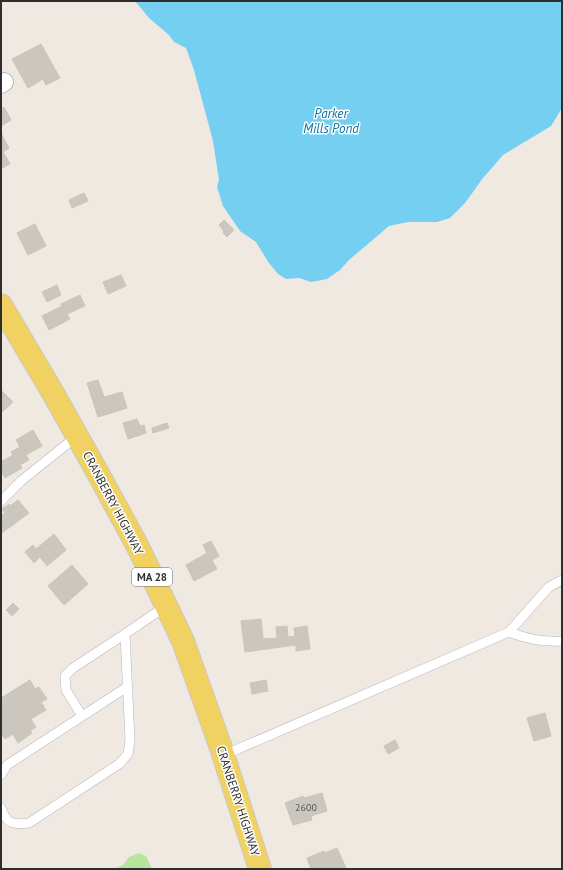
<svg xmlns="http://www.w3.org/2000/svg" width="563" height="870" viewBox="0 0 563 870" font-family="'PT Sans',sans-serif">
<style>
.green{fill:#b6e59e}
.water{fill:#75cff0}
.building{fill:#cbc7bf;stroke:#cbc5ba}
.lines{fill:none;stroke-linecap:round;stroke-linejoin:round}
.service-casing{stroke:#b4b7c1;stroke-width:10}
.minor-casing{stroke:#b4b7c1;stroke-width:20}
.primary-casing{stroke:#c9c9c9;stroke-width:24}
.service{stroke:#fff;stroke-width:9}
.minor{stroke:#fff;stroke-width:18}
.primary{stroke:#f2d163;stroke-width:22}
.labels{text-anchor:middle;stroke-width:3;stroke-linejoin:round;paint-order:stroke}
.number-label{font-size:10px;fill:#555452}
.shield{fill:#fff;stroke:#6d6d6d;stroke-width:1}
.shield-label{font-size:11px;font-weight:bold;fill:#2e2e2e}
.street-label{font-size:12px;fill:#2e2e2e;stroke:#fff}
.water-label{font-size:13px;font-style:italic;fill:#0d6fa3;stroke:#fff}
</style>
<rect width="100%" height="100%" fill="#efe9e1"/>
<!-- green -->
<path class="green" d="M 139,853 L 146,856 L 152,869 L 114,869 L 123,865 L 129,857 Z"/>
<!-- water -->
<path class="water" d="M 135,1 L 562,1 L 562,108 L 551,126 L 503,155 L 483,178 L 465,203 L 450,218 L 437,222 L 408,222 L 389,226 L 349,260 L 340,270 L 327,279 L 311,282 L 299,278 L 286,279 L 278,274 L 269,263 L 256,242 L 240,231 L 223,206 L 217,187 L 219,180 L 213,141 L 194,70 L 186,48 L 174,42 L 169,35 L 149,18 Z"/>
<!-- building -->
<path class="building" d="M 41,44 L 60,78 L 46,85 L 43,79 L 28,88 L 12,59 Z
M 4,107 L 11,120 L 1,126 L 1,109 Z
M 1,133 L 9,148 L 3,152 L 10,164 L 1,169 Z
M 84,193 L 88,201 L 72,208 L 69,200 Z
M 224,220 L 234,230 L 227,237 L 223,233 L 224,231 L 219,225 Z
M 35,224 L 46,246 L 28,255 L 17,233 Z
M 121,275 L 126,286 L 108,294 L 103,282 Z
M 57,285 L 61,295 L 47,302 L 42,292 Z
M 80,295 L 85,306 L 67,314 L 70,319 L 49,330 L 42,316 L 62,306 L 61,304 Z
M 98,380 L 104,397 L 122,392 L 127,408 L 98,417 L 87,383 Z
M 1,390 L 13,402 L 1,413 Z
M 137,419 L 140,426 L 144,425 L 146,433 L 128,439 L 123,423 Z
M 167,423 L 169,428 L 153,433 L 152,428 Z
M 33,430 L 42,446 L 26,455 L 29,460 L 20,465 L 22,468 L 5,478 L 1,471 L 1,462 L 13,455 L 11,452 L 20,447 L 16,440 Z
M 18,500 L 29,513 L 2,533 L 1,532 L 1,516 L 5,513 L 2,509 L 9,504 L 10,506 Z
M 54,534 L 66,550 L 47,566 L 40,557 L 34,563 L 25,552 L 33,545 L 36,549 Z
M 211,541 L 219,556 L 212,560 L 217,569 L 194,581 L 186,565 L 207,553 L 203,545 Z
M 72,565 L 88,584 L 64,605 L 48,586 Z
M 13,603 L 19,609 L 12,616 L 6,610 Z
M 261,619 L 263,639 L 277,638 L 276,627 L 287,626 L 288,637 L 295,636 L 294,628 L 307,626 L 310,649 L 296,651 L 296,645 L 245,652 L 241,621 Z
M 30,680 L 35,689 L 39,687 L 47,699 L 41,702 L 46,710 L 31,719 L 36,727 L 30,731 L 32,733 L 18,743 L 13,734 L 5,739 L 1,734 L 1,698 Z
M 266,680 L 268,691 L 252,694 L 250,683 Z
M 545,713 L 551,736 L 534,741 L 527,718 Z
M 395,740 L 399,748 L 388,754 L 384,746 Z
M 322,793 L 327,811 L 311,816 L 312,820 L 293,825 L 285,803 L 303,796 L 304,798 Z
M 337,848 L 346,868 L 343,869 L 311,869 L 307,858 L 324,851 L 325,853 Z"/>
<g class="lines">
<defs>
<path id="service" d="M 1,501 L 21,481 L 77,436
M 509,632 C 528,639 541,642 562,641
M 82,716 L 66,690 L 65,676 L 73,668 L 125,634
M 224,755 L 509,632 L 549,587 L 562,580
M 1,775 L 7,765 L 127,687
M 1,808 C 7,824 12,825 29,823 L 119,764 L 128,754 L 130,740 L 125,634 L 166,606"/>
<path id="minor" d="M 1,84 L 4,82"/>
<path id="primary" d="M 1,305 L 53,393 L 100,477 L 137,545 L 183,641 L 221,748 L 260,869"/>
</defs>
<!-- service casing -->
<use href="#service" class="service-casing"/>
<!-- minor casing -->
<use href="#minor" class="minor-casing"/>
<!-- primary casing -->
<use href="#primary" class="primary-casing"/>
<!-- service -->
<use href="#service" class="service"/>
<!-- minor -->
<use href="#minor" class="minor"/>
<!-- primary -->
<use href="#primary" class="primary"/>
</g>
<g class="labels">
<!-- number labels -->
<g class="number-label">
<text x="306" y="811">2600</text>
</g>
<!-- shield labels -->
<rect class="shield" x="132" y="568" width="40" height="18" rx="3"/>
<g class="shield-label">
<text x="152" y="581">MA 28</text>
</g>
<!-- street labels -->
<g class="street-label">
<text transform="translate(113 503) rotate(62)" y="4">CRANBERRY HIGHWAY</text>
<text transform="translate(238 801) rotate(72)" y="4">CRANBERRY HIGHWAY</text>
</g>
<!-- water labels -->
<g class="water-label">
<text x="331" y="118">Parker<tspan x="331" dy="15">Mills Pond</tspan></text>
</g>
</g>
<!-- border -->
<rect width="563" height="870" fill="none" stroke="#2e2e2e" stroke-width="4"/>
</svg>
